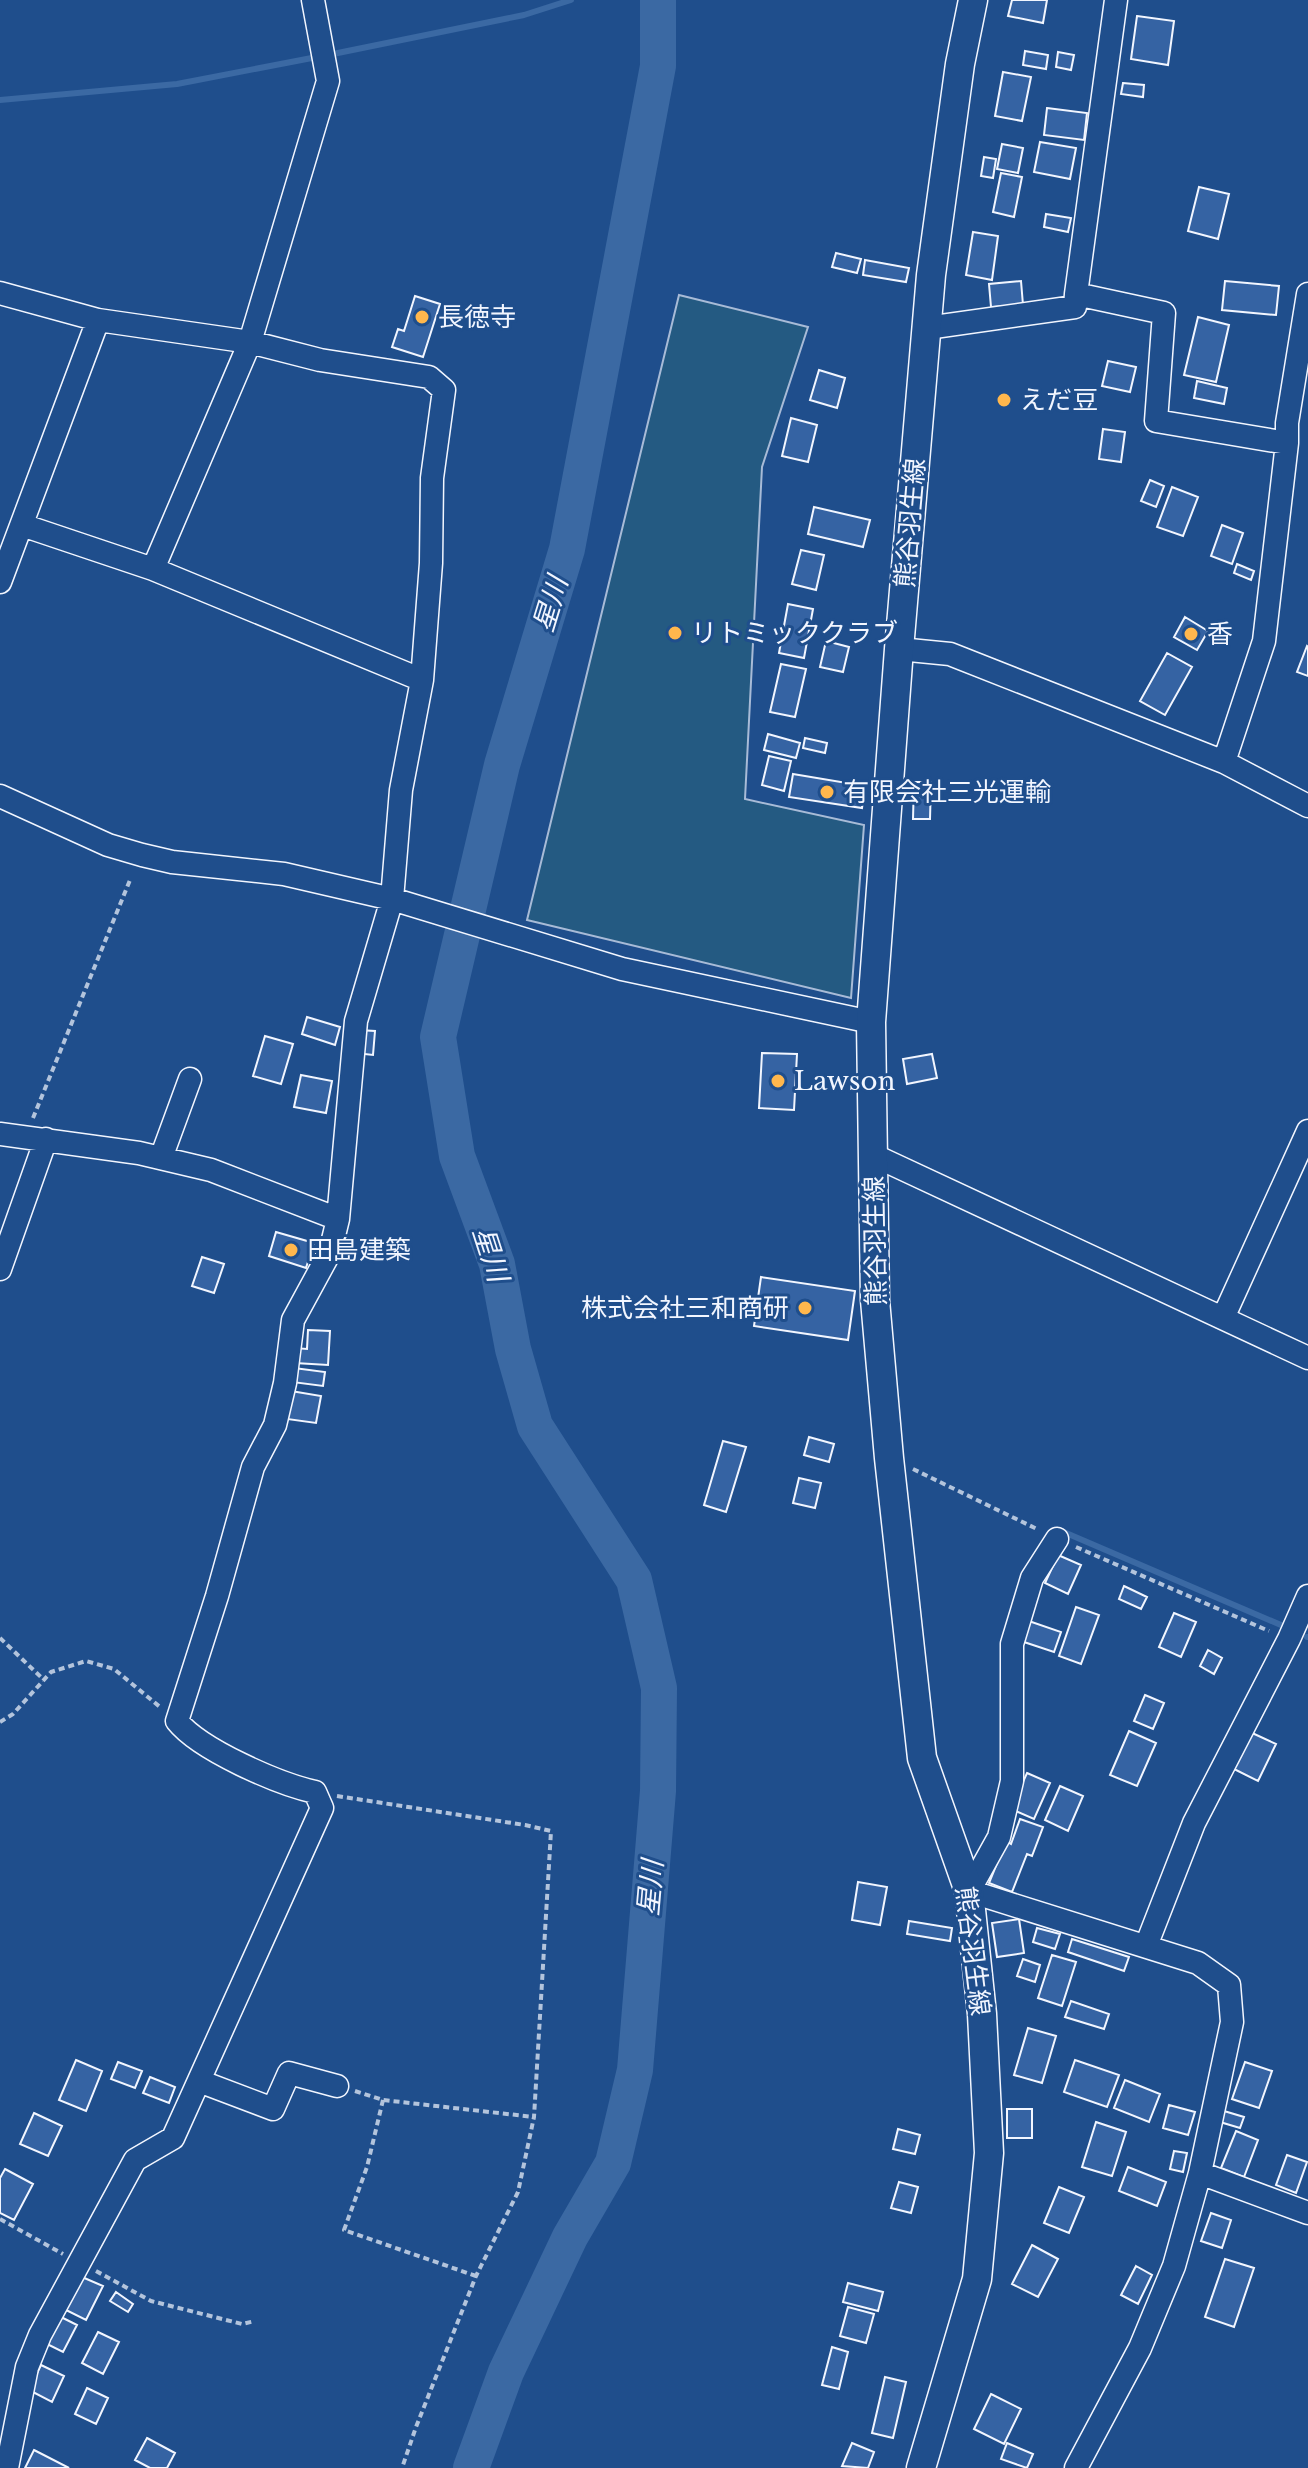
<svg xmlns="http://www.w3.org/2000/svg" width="1308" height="2468" viewBox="0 0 1308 2468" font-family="'Libre Baskerville','Noto Sans JP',serif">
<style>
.pitch{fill:#245a82;stroke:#a8bbd7;stroke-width:2}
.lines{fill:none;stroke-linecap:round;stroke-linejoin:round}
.stream{stroke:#3b69a3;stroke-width:6}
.river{stroke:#3b69a3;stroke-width:36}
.building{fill:#3563a3;stroke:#f2f6ff;stroke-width:2}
.minor-casing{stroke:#f2f6ff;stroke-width:25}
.major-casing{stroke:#f2f6ff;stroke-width:31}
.path{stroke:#b3c4dc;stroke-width:4;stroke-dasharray:6 4;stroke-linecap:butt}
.minor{stroke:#1f4e8c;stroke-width:22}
.major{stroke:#1f4e8c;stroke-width:28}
.poi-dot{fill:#ffb74d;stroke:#1f4e8c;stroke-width:3}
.labels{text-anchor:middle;stroke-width:6;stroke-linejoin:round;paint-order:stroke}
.poi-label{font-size:26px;fill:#f2f6ff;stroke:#1f4e8c;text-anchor:start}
.street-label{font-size:26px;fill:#f2f6ff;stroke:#1f4e8c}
.water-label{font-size:28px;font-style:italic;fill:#f2f6ff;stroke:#1f4e8c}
</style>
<rect width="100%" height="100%" fill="#1f4e8c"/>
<!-- pitch -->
<path class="pitch" d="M 679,295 L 808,327 L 762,467 L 745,799 L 864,825 L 851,998 L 527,920 Z"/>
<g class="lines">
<!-- stream -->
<path class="stream" d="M 328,55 L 524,15 L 571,0
M 0,100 L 177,84 L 317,57
M 1059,1530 L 1281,1625
M 1307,1637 L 1308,1637"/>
<!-- river -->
<path class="river" d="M 471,2468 L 506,2372 L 570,2237 L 613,2163 L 635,2070 L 658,1791 L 659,1688 L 634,1580 L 535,1426 L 513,1349 L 497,1264 L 457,1156 L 438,1037 L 502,765 L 567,549 L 658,66 L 658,0"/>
</g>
<!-- building -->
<path class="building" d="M 1012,0 L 1047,0 L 1043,23 L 1008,16 Z
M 1137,16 L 1174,21 L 1168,65 L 1131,59 Z
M 1025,51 L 1048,55 L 1046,69 L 1023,65 Z
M 1058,52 L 1074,55 L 1071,70 L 1056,67 Z
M 1003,72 L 1031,77 L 1022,121 L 995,116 Z
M 1123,83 L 1144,85 L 1143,97 L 1121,94 Z
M 1047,108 L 1087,113 L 1084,140 L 1044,135 Z
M 1040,142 L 1076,148 L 1070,179 L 1034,172 Z
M 1002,144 L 1023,148 L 1018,173 L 997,169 Z
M 984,157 L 996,159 L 993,178 L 981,176 Z
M 1001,173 L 1022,177 L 1014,217 L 993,212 Z
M 1199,187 L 1229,194 L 1218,239 L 1188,231 Z
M 1046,214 L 1071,218 L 1068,232 L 1044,227 Z
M 973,232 L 998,236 L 992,280 L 966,275 Z
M 836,253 L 861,259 L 857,273 L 832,267 Z
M 865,260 L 909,268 L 906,282 L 863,275 Z
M 1021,281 L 1023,305 L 991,307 L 989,284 Z
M 1225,281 L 1279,286 L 1276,315 L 1222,310 Z
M 415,296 L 440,304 L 423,357 L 392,347 L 398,329 L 404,331 Z
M 1198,317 L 1229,325 L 1216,382 L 1184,375 Z
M 1108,361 L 1136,367 L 1130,392 L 1102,386 Z
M 819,370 L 845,378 L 837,408 L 810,400 Z
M 1197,381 L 1227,388 L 1224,404 L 1194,398 Z
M 791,418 L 817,425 L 808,462 L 782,456 Z
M 1103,429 L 1125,432 L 1121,462 L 1099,459 Z
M 1150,480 L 1164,486 L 1156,507 L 1141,501 Z
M 1172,487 L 1198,497 L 1183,536 L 1157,527 Z
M 814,507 L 870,520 L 863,547 L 808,534 Z
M 1222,525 L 1243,533 L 1232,564 L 1211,556 Z
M 801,550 L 824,555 L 816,590 L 792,584 Z
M 1237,564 L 1254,571 L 1251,580 L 1234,573 Z
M 788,604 L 813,609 L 804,658 L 779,653 Z
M 1185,617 L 1208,631 L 1197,650 L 1174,637 Z
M 826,641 L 849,647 L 843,672 L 820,667 Z
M 1307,646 L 1308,647 L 1308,676 L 1297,672 Z
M 1167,653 L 1192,667 L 1165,715 L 1140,701 Z
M 781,664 L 806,669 L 795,717 L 770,712 Z
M 768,734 L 800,743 L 796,758 L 764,750 Z
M 805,738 L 827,743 L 825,753 L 803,748 Z
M 769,756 L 791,761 L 784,791 L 762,785 Z
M 793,774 L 865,786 L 862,808 L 789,797 Z
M 914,782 L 931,782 L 930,819 L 913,819 Z
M 307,1017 L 340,1027 L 335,1045 L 302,1034 Z
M 358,1030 L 375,1031 L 373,1055 L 356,1053 Z
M 265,1036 L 293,1044 L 281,1084 L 253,1076 Z
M 762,1053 L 797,1054 L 794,1110 L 759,1108 Z
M 932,1054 L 937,1078 L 907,1084 L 903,1059 Z
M 301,1075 L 332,1081 L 326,1113 L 294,1107 Z
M 276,1232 L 314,1243 L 306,1268 L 269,1256 Z
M 202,1257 L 224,1264 L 214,1293 L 192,1286 Z
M 761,1277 L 855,1291 L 848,1340 L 754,1326 Z
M 308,1330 L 330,1331 L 328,1365 L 295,1363 L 295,1348 L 307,1349 Z
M 294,1368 L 325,1372 L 323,1386 L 292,1382 Z
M 291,1391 L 321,1396 L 316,1423 L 287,1419 Z
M 809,1437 L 834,1444 L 829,1462 L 804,1455 Z
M 723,1441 L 746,1447 L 726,1512 L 704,1505 Z
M 799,1478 L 821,1483 L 815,1508 L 793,1503 Z
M 1058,1555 L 1081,1565 L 1068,1594 L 1045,1583 Z
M 1124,1586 L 1147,1597 L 1141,1609 L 1119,1599 Z
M 1076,1607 L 1099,1615 L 1081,1664 L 1059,1656 Z
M 1174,1613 L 1196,1622 L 1181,1657 L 1159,1647 Z
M 1023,1619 L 1061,1632 L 1054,1652 L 1015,1639 Z
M 1208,1650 L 1222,1658 L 1214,1674 L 1200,1666 Z
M 1145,1695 L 1164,1703 L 1153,1729 L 1134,1721 Z
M 1129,1731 L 1156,1743 L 1137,1786 L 1110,1775 Z
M 1250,1732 L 1276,1744 L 1258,1781 L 1232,1768 Z
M 1027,1773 L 1050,1783 L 1034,1819 L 1011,1809 Z
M 1060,1786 L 1083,1796 L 1068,1831 L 1045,1820 Z
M 1020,1819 L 1043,1827 L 1032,1856 L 1027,1854 L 1012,1892 L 989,1883 L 1006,1841 L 1011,1844 Z
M 858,1882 L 887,1887 L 880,1925 L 852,1920 Z
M 1019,1919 L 1024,1953 L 997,1957 L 992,1923 Z
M 909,1921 L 952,1928 L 950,1941 L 907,1934 Z
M 1037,1928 L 1060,1934 L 1055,1949 L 1033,1942 Z
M 1072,1939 L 1129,1957 L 1124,1971 L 1068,1952 Z
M 1052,1955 L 1076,1962 L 1062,2006 L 1038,1998 Z
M 1023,1959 L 1040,1965 L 1035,1982 L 1017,1976 Z
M 1071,2001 L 1109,2014 L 1104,2029 L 1065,2017 Z
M 1028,2028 L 1056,2036 L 1042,2083 L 1014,2075 Z
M 76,2060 L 102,2071 L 86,2111 L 59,2100 Z
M 1075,2060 L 1119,2075 L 1107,2107 L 1064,2092 Z
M 118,2062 L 142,2071 L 135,2088 L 111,2079 Z
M 1245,2062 L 1272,2071 L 1259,2108 L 1232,2099 Z
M 150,2077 L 175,2087 L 169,2103 L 143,2093 Z
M 1125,2080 L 1160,2094 L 1149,2122 L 1114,2108 Z
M 1169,2105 L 1195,2112 L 1188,2135 L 1163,2128 Z
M 1007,2109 L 1032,2109 L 1032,2138 L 1007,2138 Z
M 1224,2111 L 1244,2117 L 1240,2128 L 1220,2122 Z
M 34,2113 L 62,2126 L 48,2156 L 20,2144 Z
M 1096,2122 L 1126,2132 L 1112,2176 L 1082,2167 Z
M 898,2129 L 920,2135 L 915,2154 L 893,2149 Z
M 1236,2131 L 1258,2140 L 1244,2177 L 1221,2168 Z
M 1174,2151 L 1187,2153 L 1183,2172 L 1170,2169 Z
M 1287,2155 L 1307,2162 L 1296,2193 L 1276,2185 Z
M 1128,2167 L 1166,2182 L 1157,2206 L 1119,2191 Z
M 5,2169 L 33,2184 L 14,2220 L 0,2213 L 0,2178 Z
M 899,2182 L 918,2187 L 911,2213 L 891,2208 Z
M 1059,2187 L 1084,2197 L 1069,2233 L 1044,2223 Z
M 1211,2213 L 1231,2220 L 1222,2248 L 1201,2241 Z
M 1032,2245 L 1058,2259 L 1038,2297 L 1012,2284 Z
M 1225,2259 L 1254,2268 L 1234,2327 L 1205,2317 Z
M 1136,2266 L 1152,2275 L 1138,2304 L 1121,2295 Z
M 82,2277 L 103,2286 L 86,2320 L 66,2310 Z
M 848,2283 L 883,2292 L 878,2311 L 843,2302 Z
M 116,2292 L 133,2304 L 128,2312 L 110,2301 Z
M 848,2307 L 874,2314 L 866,2343 L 840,2336 Z
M 57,2315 L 77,2325 L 63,2352 L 43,2342 Z
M 98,2332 L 119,2342 L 103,2374 L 82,2363 Z
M 832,2347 L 848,2352 L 839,2389 L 822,2385 Z
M 41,2365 L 64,2376 L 52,2402 L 29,2390 Z
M 885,2377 L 906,2382 L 893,2438 L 872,2433 Z
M 87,2388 L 108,2398 L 96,2424 L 75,2414 Z
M 991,2394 L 1021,2409 L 1004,2444 L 974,2429 Z
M 147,2438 L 175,2453 L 167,2468 L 150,2468 L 135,2460 Z
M 852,2443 L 874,2452 L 868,2468 L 842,2466 Z
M 1007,2443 L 1033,2454 L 1027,2468 L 1001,2459 Z
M 34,2450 L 69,2468 L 25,2468 Z"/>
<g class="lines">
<defs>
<path id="minor" d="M 1116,0 L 1076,294 L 1164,313 L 1156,421 L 1287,443
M 0,293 L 98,320 L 250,342 L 320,360 L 429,377 L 444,390 L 432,478 L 431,563 L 422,680 L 401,790 L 392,899 L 356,1021 L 338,1219 L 330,1252 L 293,1320 L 285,1383 L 275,1425 L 253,1467 L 217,1596 L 177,1721 C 200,1750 279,1784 315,1792 L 322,1808 L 173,2138 L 135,2160 L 40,2335 L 27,2367 L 7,2468
M 927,328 L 1075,307 L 1076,294
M 22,525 L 153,569 L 422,680
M 153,569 L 250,342 L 328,81 L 313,0
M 0,582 L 98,320
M 899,649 L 950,654 L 1224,762 L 1308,806
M 1224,762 L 1264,641 L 1287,443 L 1287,423 L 1308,294
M 0,796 L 108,845 L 142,855 L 172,862 L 284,874 L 392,899 L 622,969 L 871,1022
M 0,1134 L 139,1153 L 211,1170 L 338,1219
M 873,1155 L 1308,1358
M 161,1158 L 190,1079
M 0,1269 L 46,1139
M 1223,1318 L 1308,1131
M 1057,1539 L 1032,1578 L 1012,1644 L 1012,1781 L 999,1837 L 969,1891 L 1198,1963 L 1229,1985 L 1232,2022 L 1200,2173 L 1174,2266 L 1140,2348 L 1076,2468
M 1146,1946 L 1194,1823 L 1289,1639 L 1308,1596
M 199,2081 L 273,2109 L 289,2073 L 337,2086
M 1200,2173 L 1308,2213"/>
<path id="major" d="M 921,2468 L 977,2279 L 989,2153 L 982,2014 L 969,1891 L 922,1758 L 889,1458 L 875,1300 L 871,1022 L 899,649 L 931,275 L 960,64 L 973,0"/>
</defs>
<!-- minor casing -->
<use href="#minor" class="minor-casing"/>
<!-- major casing -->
<use href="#major" class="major-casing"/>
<!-- path -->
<path class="path" d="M 33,1118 L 130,880
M 913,1469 L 1039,1530
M 1076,1547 L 1269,1631
M 0,1638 L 44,1680
M 0,1722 L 13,1714 L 51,1672 L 86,1661 L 114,1669 L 160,1707
M 337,1796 L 525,1825 L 551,1831 L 534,2117 L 518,2192 L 476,2276 L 416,2427 L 402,2468
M 355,2091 L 383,2100 L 534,2117
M 383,2100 L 367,2167 L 344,2230 L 476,2276
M 0,2219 L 63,2254
M 96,2271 L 151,2301 L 242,2324 L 255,2321"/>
<!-- minor -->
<use href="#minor" class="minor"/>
<!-- major -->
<use href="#major" class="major"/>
</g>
<!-- markers -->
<g class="poi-dot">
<circle cx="422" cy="317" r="8"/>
<circle cx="1004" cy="400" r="8"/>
<circle cx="675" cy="633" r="8"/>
<circle cx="1191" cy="634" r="8"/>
<circle cx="827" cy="792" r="8"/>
<circle cx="778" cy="1081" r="8"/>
<circle cx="291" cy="1250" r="8"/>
<circle cx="805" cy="1308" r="8"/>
</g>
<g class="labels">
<!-- poi labels -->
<g class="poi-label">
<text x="438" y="326">長徳寺</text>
<text x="1020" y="409">えだ豆</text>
<text x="691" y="642">リトミッククラブ</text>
<text x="1207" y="643">香</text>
<text x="843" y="801">有限会社三光運輸</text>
<text x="794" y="1090">Lawson</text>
<text x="307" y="1259">田島建築</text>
<text x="789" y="1317" text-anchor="end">株式会社三和商研</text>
</g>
<!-- street labels -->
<g class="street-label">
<text transform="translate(910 523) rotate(-85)" y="9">熊谷羽生線</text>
<text transform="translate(875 1241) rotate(-91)" y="9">熊谷羽生線</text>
<text transform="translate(973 1951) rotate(83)" y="9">熊谷羽生線</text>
</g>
<!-- water labels -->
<g class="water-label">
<text transform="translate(550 604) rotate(-73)" y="10">星川</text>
<text transform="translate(491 1254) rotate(72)" y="10">星川</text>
<text transform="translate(650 1888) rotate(-85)" y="10">星川</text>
</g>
</g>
</svg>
